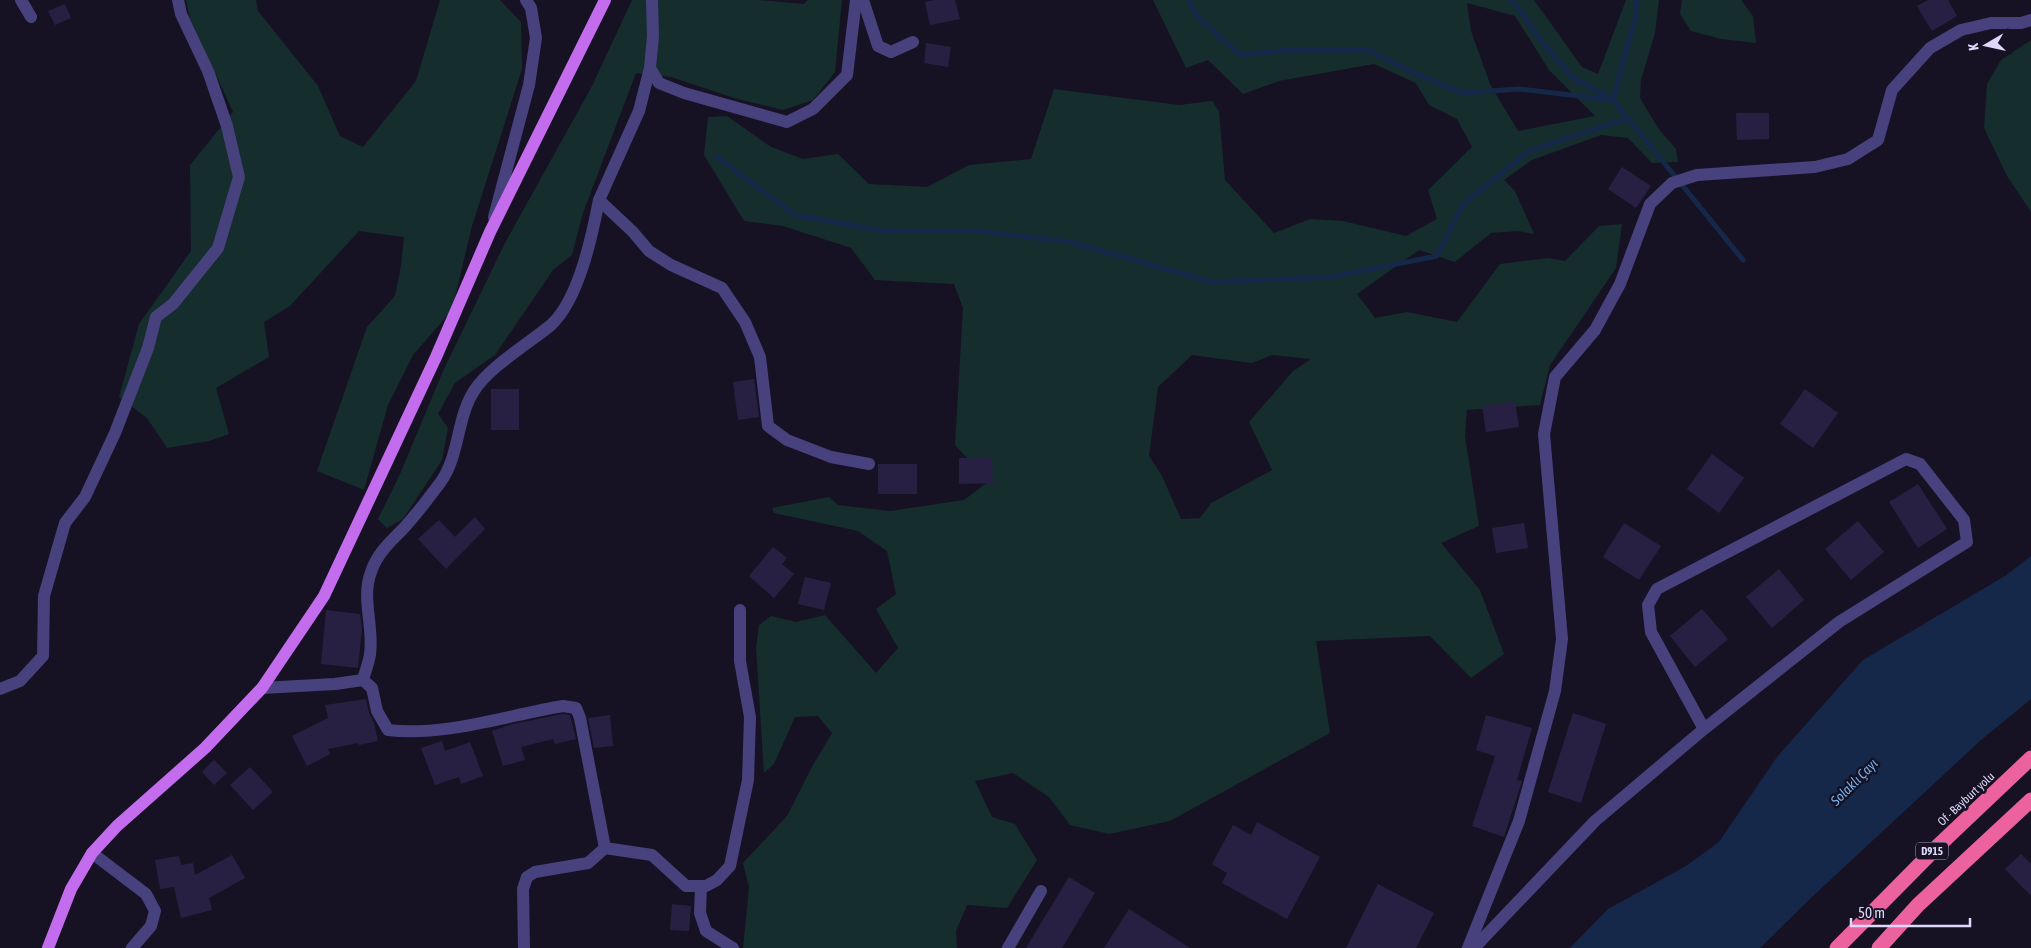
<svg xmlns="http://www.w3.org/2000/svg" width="2031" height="948" font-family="'Asap Condensed',sans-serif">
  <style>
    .green { fill: #152d2d; fill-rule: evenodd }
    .water { fill: #162849 }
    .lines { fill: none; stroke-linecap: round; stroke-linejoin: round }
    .stream { stroke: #162849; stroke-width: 5 }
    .building { fill: #282043 }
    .minor { stroke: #47427d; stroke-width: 12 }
    .major { stroke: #c36dee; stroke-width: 12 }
    .highway { stroke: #ec629e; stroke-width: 15 }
    .labels { text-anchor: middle; stroke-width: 5; stroke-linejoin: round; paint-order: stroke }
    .shield { fill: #161224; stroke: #a29dba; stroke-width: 1 }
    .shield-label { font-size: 11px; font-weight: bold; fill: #ded9fa }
    .street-label { font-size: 12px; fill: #ded9fa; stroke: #161224 }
    .water-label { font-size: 14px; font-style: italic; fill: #73b0ee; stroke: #161224 }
  </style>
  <rect width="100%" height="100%" fill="#161224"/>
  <!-- green -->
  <g class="green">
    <polygon points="186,0 256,0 258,11 318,86 340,136 363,147 416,81 440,0 500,0 521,22 522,69 472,226 452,310 413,355 388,405 364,490 317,471 367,327 395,296 401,266 404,237 359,231 290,306 264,322 269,357 216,388 229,434 209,441 167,448 147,418 119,397 139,324 191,251 190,165 233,112 190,18"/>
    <polygon points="632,0 758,0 804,4 808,0 842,0 835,72 813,100 783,110 734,98 671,77 636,73 583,213 572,255 553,270 495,355 455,383 438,414 448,428 442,460 403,519 387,528 378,519 400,474 443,371 505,243 592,86"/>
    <path d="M 1153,0 L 1534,0 L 1582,67 L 1598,74 L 1626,0 L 1659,0 L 1655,33 L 1641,80 L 1640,98 L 1658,128 L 1676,149 L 1678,162 L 1652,163 L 1628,138 L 1601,135 L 1532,160 L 1504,180 L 1515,191 L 1534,234 L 1518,231 L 1491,233 L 1455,262 L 1419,250 L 1357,294 L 1375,318 L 1407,312 L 1457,322 L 1500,264 L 1548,258 L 1565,261 L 1599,226 L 1622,224 L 1616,268 L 1550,365 L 1540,405 L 1467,410 L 1465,436 L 1479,526 L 1441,543 L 1480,590 L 1504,654 L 1471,678 L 1430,636 L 1316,641 L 1330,733 L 1170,821 L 1109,834 L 1070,825 L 1049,797 L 1013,773 L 975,781 L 992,817 L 1015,824 L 1037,860 L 1007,908 L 967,905 L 956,931 L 957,948 L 743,948 L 749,887 L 743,863 L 787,816 L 813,765 L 832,733 L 818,716 L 795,717 L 774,764 L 764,773 L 756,648 L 759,625 L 771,616 L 796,622 L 825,615 L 876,673 L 898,648 L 876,609 L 896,594 L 887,551 L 858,531 L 774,513 L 772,508 L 829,497 L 838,505 L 890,511 L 964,500 L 989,481 L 955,445 L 963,308 L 954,284 L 875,280 L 851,248 L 783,226 L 744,221 L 704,155 L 708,117 L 727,116 L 771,147 L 803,159 L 838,154 L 869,184 L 927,187 L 969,165 L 1031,159 L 1054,89 L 1179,105 L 1212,101 L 1219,111 L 1225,180 L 1274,233 L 1310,219 L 1343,221 L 1406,236 L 1437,219 L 1428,190 L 1472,147 L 1457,119 L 1429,105 L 1416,83 L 1374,64 L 1279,81 L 1243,94 L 1208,60 L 1186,68 ZM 1467,3 L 1515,16 L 1549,70 L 1595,116 L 1518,131 L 1490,84 L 1471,31 ZM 1192,355 L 1252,363 L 1272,355 L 1311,359 L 1293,371 L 1249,422 L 1272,470 L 1211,503 L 1200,518 L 1181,519 L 1162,476 L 1149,456 L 1158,387 Z"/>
    <polygon points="1682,0 1741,0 1753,16 1756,43 1721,39 1691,31 1680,14"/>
    <polygon points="2031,40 2031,212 2007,176 1984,128 1987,84 2001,60"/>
  </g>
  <!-- water -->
  <polygon class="water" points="2031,556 2031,699 1981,740 1813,896 1760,948 1570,948 1608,909 1686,866 1719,842 1777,757 1863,660 2005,576"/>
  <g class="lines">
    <!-- stream -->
    <g class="stream">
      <polyline points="1189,0 1197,16 1240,55 1291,50 1369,50 1410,71 1462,93 1519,89 1613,100"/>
      <polyline points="1511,0 1522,13 1541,41 1573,78 1610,98"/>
      <polyline points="1637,0 1635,19 1613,100 1743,260"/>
      <polyline points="717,157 795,215 885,231 979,231 1070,242 1212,282 1331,277 1437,256 1463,204 1529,151 1628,118"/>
    </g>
  </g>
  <!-- building -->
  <g class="building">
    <polygon points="934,0 955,0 960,19 930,25 925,2"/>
    <polygon points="1928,0 1948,0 1957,16 1932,31 1917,6"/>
    <polygon points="65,4 71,18 55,25 48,11"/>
    <polygon points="926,43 951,47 948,67 924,63"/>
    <polygon points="1736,113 1769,113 1769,139 1737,140"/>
    <polygon points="1622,167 1651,186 1636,208 1608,189"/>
    <polygon points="754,379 759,417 738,420 733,382"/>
    <rect x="491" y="389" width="28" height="41"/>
    <polygon points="1805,389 1838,413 1813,448 1780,424"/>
    <polygon points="1515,401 1519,427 1486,432 1482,406"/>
    <polygon points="1712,454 1744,478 1719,513 1687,489"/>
    <polygon points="992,457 993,483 959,484 959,458"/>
    <rect x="878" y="464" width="39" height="30"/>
    <polygon points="1918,484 1947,529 1918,548 1889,502"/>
    <polygon points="475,517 485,529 446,569 418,539 439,520 455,537"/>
    <polygon points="1858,521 1884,552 1851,580 1825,549"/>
    <polygon points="1524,523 1528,548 1496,553 1492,528"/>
    <polygon points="1624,523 1661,546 1639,580 1603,557"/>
    <polygon points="773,547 787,558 782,564 794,574 774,598 749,576"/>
    <polygon points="1779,569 1804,600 1772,628 1746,597"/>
    <polygon points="805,577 831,583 824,610 798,604"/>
    <polygon points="1702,609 1728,639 1695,667 1670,636"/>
    <polygon points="326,610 360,614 362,629 358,668 321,664"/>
    <polygon points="366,699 369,713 374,723 378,741 359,745 358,743 328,749 330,754 307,766 292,736 328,718 325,705"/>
    <polygon points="1573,713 1606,724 1581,803 1548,792"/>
    <polygon points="563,714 570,715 576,739 555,744 553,739 521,747 525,760 503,766 492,731 513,724"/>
    <polygon points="610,715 613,746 594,748 588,718"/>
    <polygon points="1486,715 1532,728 1517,780 1522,781 1504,837 1472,826 1495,756 1476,750"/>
    <polygon points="442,741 445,751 470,742 483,776 461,784 459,777 435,785 421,748"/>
    <polygon points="214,760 227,773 214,785 202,772"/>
    <polygon points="250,767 273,792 253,810 230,785"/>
    <polygon points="1257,822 1320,857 1287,919 1222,883 1227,873 1212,864 1233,825 1251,835"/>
    <polygon points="2021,854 2031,864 2031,896 2005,869"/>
    <polygon points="232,855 245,878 209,898 212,910 181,918 174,887 160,889 155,860 179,856 181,865 193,863 195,875"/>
    <polygon points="1069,877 1095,893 1062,948 1026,948"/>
    <polygon points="1378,884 1434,913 1416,948 1346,948"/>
    <polygon points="672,904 691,906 689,931 670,930"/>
    <polygon points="1129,909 1190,948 1104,948"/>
  </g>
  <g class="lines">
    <!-- minor -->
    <g class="minor">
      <polyline points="21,0 31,17"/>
      <polyline points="652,0 653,36 650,68 659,83 684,93 787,122 813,109 847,75 856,0"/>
      <polyline points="863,0 878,46 891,52 913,42"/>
      <polyline points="650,68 639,111 599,200 633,232 649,251 671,265 722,288 745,322 760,357 768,426 787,440 831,457 869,464"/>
      <polyline points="494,217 529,85 536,38 531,8 526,0"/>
      <path d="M 363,680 C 365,671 369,663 370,654 C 374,627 361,598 371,572 C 377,554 389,543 402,530 C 416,515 428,499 440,483 C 460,456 456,419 474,391 C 489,367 528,344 551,325 C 579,299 592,236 599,200"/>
      <path d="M 262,688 L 335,684 L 363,680 L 372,688 L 377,711 L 388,730 C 444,737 508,715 563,706 L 576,708 L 580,718 L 605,848"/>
      <polyline points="0,689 20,681 43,656 44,596 65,523 85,497 115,433 148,348 156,317 173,304 218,248 239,177 227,126 208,71 181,14 178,0"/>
      <polyline points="92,853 146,894 155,911 151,926 132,948"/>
      <polyline points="701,886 700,913 706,931 733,948"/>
      <polyline points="524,948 523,889 527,877 535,872 588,863 605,848 652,855 686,886 706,886 717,880 730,866 748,780 750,717 740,661 740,610"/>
      <polyline points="1008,948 1041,891"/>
      <polyline points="1468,948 1519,821 1555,691 1562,639 1544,434 1555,377 1595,330 1620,284 1650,204 1672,183 1697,175 1815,167 1848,159 1878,140 1892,90 1930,48 1961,30 1991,23 2021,23 2031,20"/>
      <polyline points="1474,948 1595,821 1704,729 1839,622 1967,542 1964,520 1920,464 1906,459 1657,589 1648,605 1651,632 1704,729"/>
    </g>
    <!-- major -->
    <polyline class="major" points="48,948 71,889 92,853 117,826 205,748 262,688 324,596 436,357 490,232 605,0"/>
    <!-- highway -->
    <g class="highway">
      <polyline points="1837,948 1938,846 2031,758"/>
      <polyline points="1879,948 1918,905 2031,800"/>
    </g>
  </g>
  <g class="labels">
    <!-- shield labels -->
    <rect class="shield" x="1916" y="842.5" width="32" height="17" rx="4"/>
    <g class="shield-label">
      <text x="1932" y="855">D915</text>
    </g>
    <!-- street labels -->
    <g class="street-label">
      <text transform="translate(1966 799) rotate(-43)" y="4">Of - Bayburt yolu</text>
    </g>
    <!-- water labels -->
    <g class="water-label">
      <text transform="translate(1854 782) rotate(-45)" y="5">Solaklı Çayı</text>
    </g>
  </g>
  <!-- north arrow -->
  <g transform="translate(1986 45) rotate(261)" stroke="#161224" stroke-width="4" paint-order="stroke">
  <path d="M0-4L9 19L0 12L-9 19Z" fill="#ded9fa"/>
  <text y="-8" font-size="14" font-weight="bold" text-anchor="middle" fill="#ded9fa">K</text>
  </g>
  <!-- scale -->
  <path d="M1851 918v8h119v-8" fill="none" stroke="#ded9fa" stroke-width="2.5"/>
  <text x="1858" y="918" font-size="15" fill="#ded9fa" stroke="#161224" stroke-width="4" paint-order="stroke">50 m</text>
</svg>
